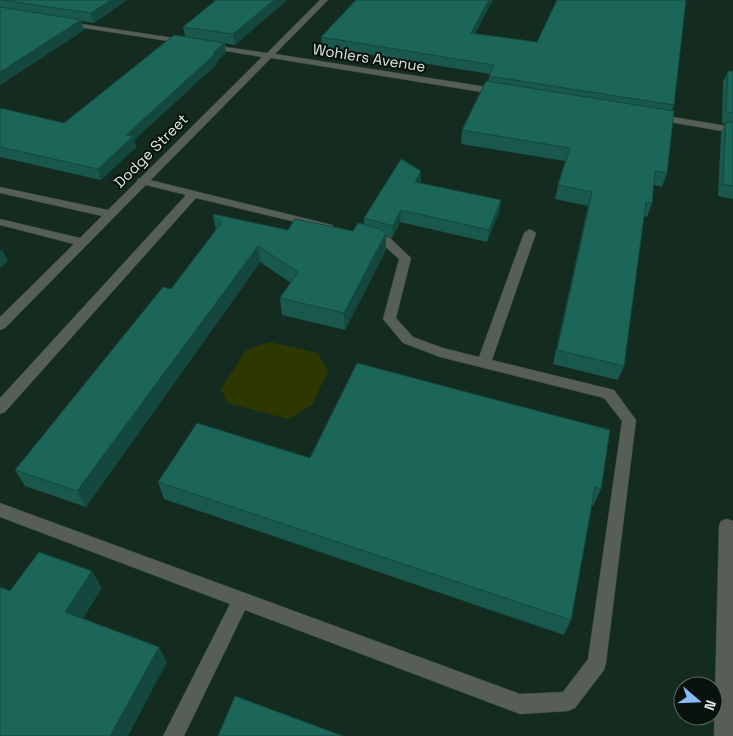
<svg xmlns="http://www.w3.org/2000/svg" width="733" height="736" font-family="'Space Grotesk',sans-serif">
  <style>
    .green { fill: #2d3800 }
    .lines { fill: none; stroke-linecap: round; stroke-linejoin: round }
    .service-casing { stroke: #30463a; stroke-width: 1 }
    .minor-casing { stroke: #30463a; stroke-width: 1 }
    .service { fill: #565e55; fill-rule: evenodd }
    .minor { fill: #565e55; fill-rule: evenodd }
    .wall { fill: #18584d }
    .shaded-wall { fill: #14473e }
    .building { fill: #1c6659; stroke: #14473e }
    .labels { text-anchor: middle; stroke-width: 4; stroke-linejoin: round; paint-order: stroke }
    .far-street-label { font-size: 15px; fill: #dceae2; stroke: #08110c }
  </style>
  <rect width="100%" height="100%" fill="#142b1f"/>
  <!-- green -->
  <polygon class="green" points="270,342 318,353 328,371 312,405 289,419 227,403 221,389 246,350"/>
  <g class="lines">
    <defs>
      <g id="service">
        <polygon points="142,178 332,225 334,227 328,230 196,198 5,412 0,414 0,398 186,195 138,183 137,181 138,179"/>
        <polygon points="530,229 536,233 492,360 614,390 636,420 606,663 604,670 575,708 568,711 520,714 245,610 184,736 163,736 230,604 0,517 0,503 520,694 563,692 588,659 622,421 604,398 440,357 403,343 383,319 399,259 382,244 365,239 363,236 369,232 390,238 411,258 396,318 413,337 443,348 479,357 524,233"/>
        <polygon points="727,519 733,521 733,736 714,736 719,526 721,521"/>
      </g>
      <g id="minor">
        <polygon points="320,0 328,0 275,54 500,89 505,92 500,95 271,58 5,328 0,330 0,317 74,244 0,225 0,219 80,238 102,216 0,193 0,187 108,210 262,57 208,48 205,48 205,44 267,53"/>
        <polygon points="62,21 187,40 191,42 187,44 65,25 61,23"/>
        <polygon points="655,114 733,127 733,133 652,119 650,117"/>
      </g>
    </defs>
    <!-- service casing -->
    <use href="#service" class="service-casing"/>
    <!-- minor casing -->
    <use href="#minor" class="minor-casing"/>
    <!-- service -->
    <use href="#service" class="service"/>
    <!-- minor -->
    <use href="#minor" class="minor"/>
  </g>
  <!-- wall -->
  <g class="wall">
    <polygon points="0,0 127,0 94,23 81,21 84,30 0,85"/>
    <polygon points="287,0 235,45 225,43 226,53 217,61 217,64 134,140 136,147 101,180 0,157 0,108 64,123 185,36 183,27"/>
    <polygon points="493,0 475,33 674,105 672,111 667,173 662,187 654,185 652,203 647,217 644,216 624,366 618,380 553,364 588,206 555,199 558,185 565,161 461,144 462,130 488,82 490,74 322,47 321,37"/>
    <polygon points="728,71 733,71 733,199 718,196 721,133 725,124 722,123 723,82"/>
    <polygon points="421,182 420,183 501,200 499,212 487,242 400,222 392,238 386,236 386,250 345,330 282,315 280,298 291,283 260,262 86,507 25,486 15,470 171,289 216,231 213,216 288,230 353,231 364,225 364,218"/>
    <polygon points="357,363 601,489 593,506 592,506 571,620 564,635 164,499 158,482 310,458"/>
  </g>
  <!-- shaded-wall -->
  <g class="shaded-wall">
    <polygon points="111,0 127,0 94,23 91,13"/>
    <polygon points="274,0 287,0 235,45 233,34"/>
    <polygon points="489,0 493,0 470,42 471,33"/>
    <polygon points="81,20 84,30 0,85 0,72"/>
    <polygon points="224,43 226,53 217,61 217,64 134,140 136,147 101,180 98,169 126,135 213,53"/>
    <polygon points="421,171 421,182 415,194 415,182"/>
    <polygon points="501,200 499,212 487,242 489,230"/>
    <polygon points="401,210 400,222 392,238 393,226"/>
    <polygon points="386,233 386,250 345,330 344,313"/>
    <polygon points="258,246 260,262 86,507 77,491"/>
    <polygon points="2,249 8,261 0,268 0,251"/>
    <polygon points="92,571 102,588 77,628 65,612"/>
    <polygon points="159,647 167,662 128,736 110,736"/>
  </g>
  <!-- building -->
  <g class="building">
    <polygon points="2,0 111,0 91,13"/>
    <polygon points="216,0 274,0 233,34 183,27"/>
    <polygon points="356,0 489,0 471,33 537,42 557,0 686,0 674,105 489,76 494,65 321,37"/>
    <polygon points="0,7 81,20 0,72"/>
    <polygon points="174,35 224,43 213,53 216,53 126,135 133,136 98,169 0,147 0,108 64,123"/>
    <polygon points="728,71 733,71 733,113 726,112"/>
    <polygon points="486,81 674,111 667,173 655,171 652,203 646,202 624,366 557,350 592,192 558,185 570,148 462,130"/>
    <polygon points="726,122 733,123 733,186 723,184"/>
    <polygon points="401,159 421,171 415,182 501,200 489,230 401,210 393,226 364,218"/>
    <polygon points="213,214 288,230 295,219 353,231 358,223 381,229 386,233 344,313 280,298 298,272 258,246 77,491 15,470 163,287 171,289 222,222 213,216"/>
    <polygon points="357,363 610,430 601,489 595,487 571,620 158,482 197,423 310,458"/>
    <polygon points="39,552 92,571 65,612 159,647 110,736 0,736 0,587 10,591"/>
    <polygon points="235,696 343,736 218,736"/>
  </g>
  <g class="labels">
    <!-- far-street labels -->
    <g class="far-street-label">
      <text transform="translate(369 58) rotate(9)" y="5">Wohlers Avenue</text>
      <text transform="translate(151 151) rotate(-45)" y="5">Dodge Street</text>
    </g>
  </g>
  <!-- north arrow -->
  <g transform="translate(698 701) rotate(109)"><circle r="24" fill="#08110c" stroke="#5d6862"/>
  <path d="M0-4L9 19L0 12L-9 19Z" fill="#87bbfb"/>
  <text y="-8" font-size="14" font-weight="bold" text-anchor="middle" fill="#dceae2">N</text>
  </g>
</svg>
